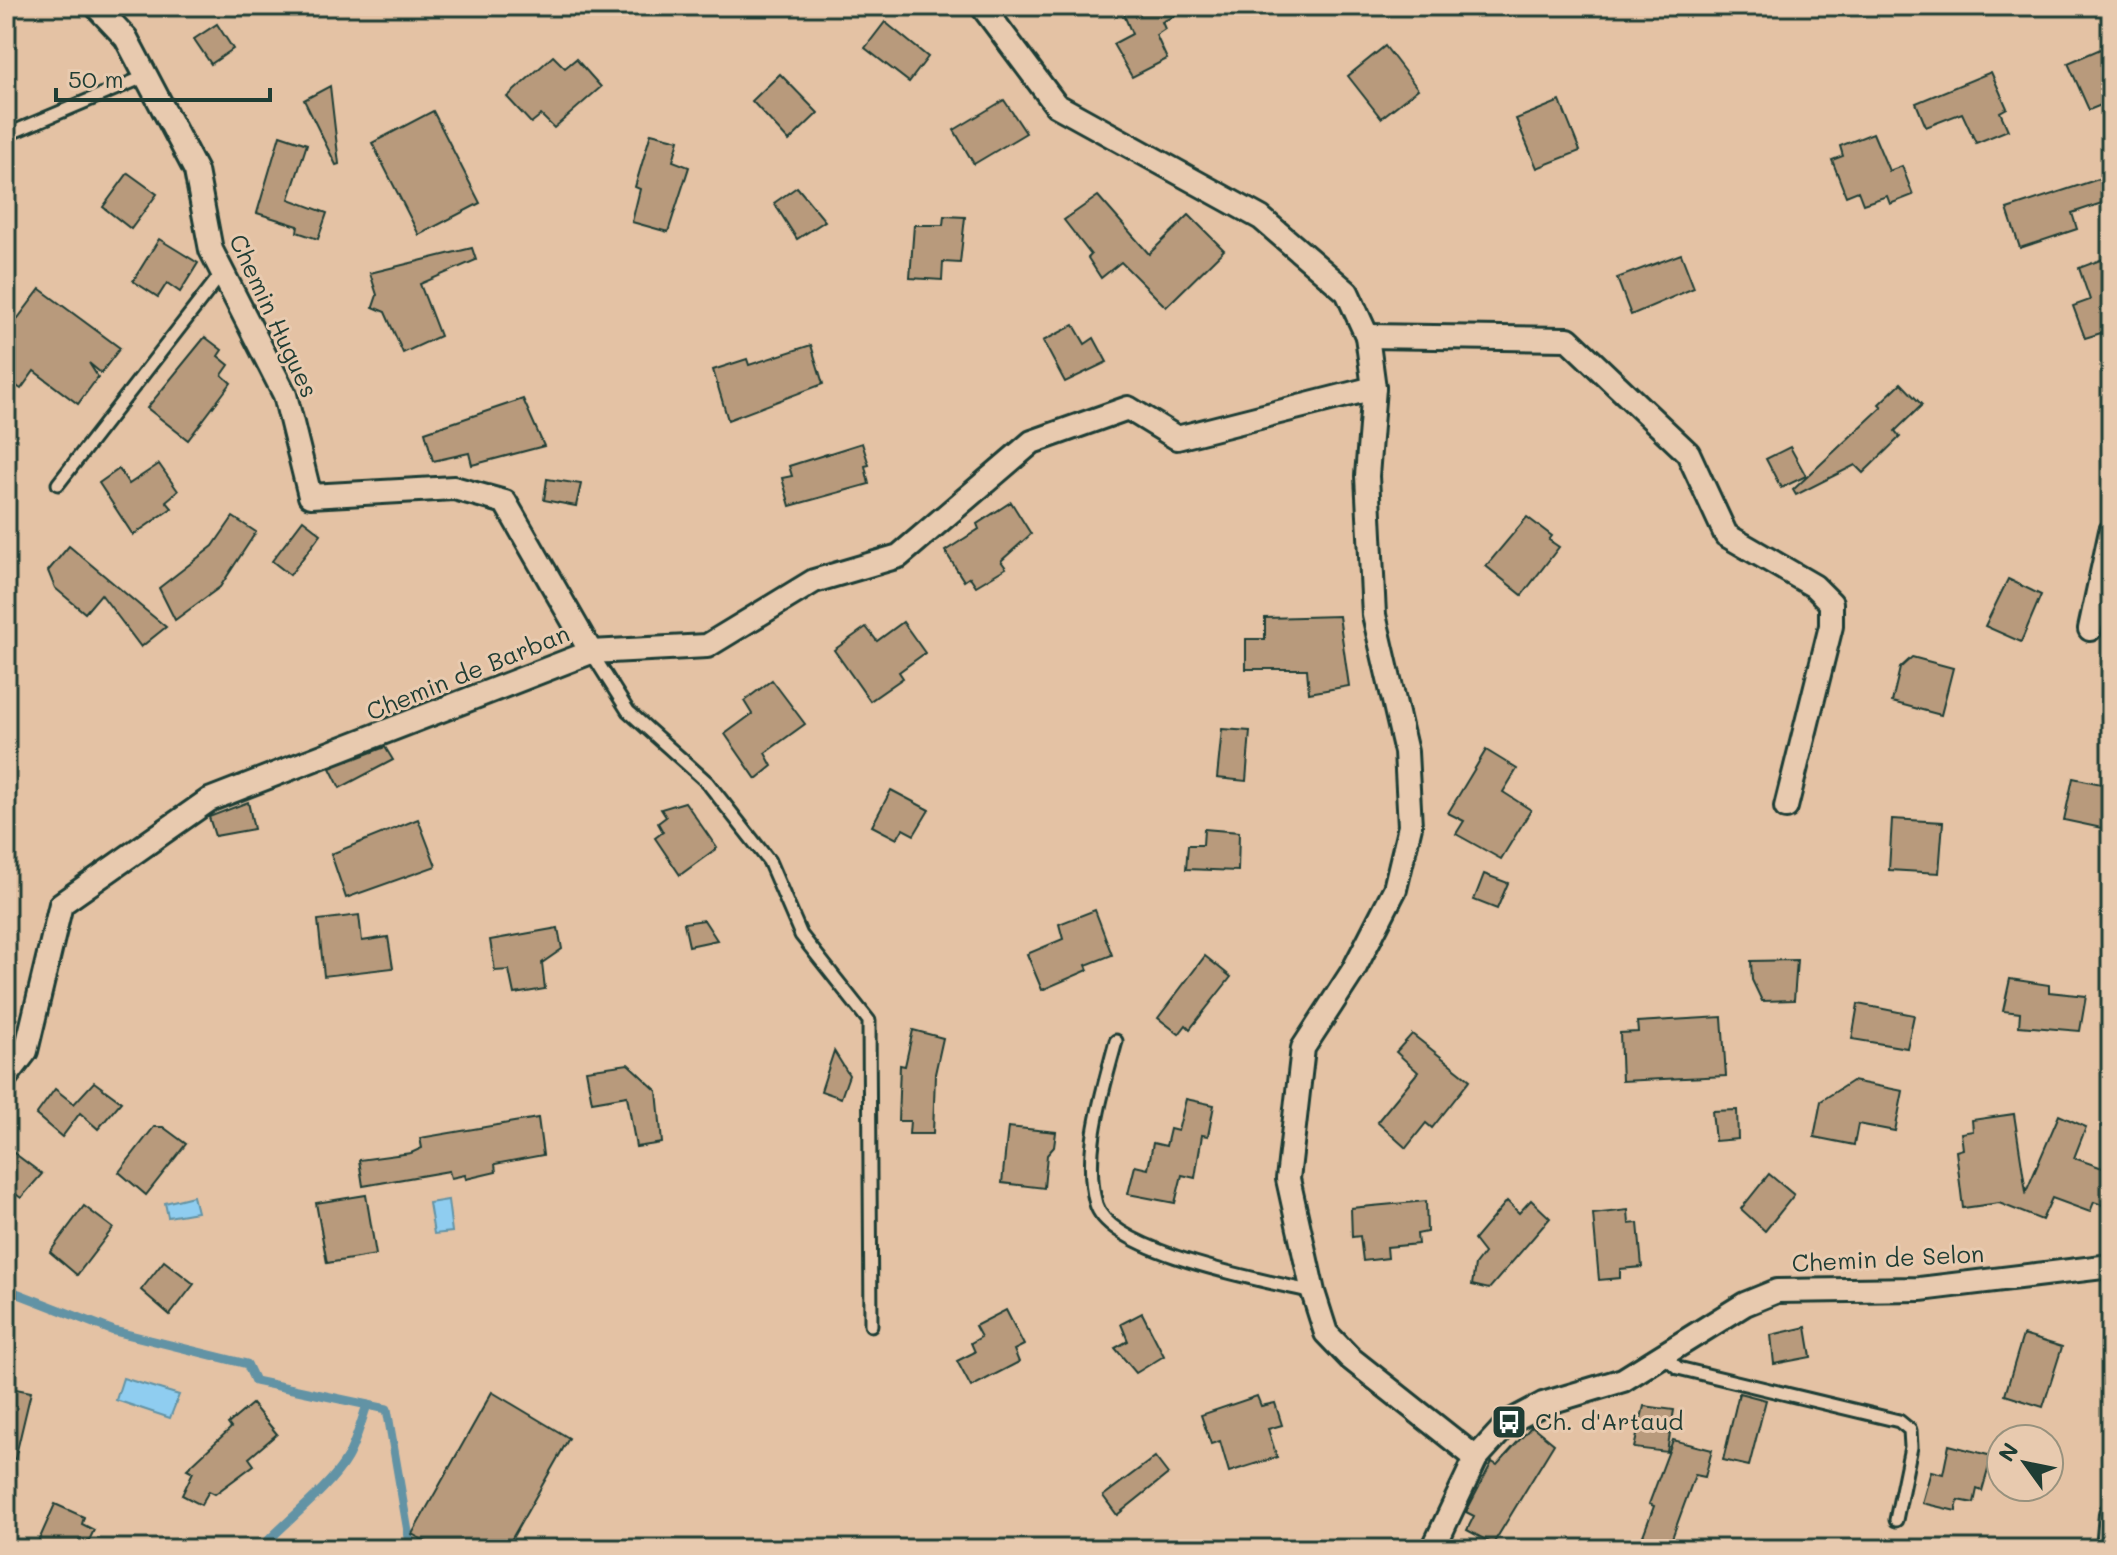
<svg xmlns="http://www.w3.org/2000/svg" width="2117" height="1555" font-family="Mali,sans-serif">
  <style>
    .water { fill: #8fcdf0; stroke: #6293a5; stroke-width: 2 }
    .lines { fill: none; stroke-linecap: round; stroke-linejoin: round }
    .stream { stroke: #6293a5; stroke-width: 9 }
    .building { fill: #b89a7b; stroke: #1f3d34; stroke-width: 2 }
    .lane-casing { stroke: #1f3d34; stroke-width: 17 }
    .street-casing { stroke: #1f3d34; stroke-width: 28 }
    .lane { stroke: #e8caaf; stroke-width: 11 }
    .street { stroke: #e8caaf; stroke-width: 22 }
    .labels { text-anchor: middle; stroke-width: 6; stroke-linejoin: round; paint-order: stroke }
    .street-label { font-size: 24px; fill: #1f3d34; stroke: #e8caaf }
    .poi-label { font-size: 24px; fill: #1f3d34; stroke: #e8caaf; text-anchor: start }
  </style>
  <rect width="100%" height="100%" fill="#e4c2a4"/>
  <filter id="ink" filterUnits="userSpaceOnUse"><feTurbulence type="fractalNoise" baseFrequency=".0125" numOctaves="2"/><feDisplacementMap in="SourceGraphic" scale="16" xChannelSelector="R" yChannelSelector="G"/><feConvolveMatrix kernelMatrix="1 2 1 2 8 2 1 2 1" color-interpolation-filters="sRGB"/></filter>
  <g filter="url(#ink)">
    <!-- water -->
    <g class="water">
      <polygon points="193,1196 197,1212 168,1217 165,1203"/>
      <polygon points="448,1200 452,1232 434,1234 429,1203"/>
      <polygon points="123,1378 179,1395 170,1418 116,1400"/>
    </g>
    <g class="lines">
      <!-- stream -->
      <g class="stream">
        <polyline points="6,1289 114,1331 247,1364 255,1381 387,1409 411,1549"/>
        <path d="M 260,1549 C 285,1522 330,1488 347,1458 C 356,1442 361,1422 367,1405"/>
      </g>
    </g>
    <!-- building -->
    <g class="building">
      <polygon points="1139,6 1194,6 1162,22 1165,29 1156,35 1167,59 1132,77 1113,44 1132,34 1124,15"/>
      <polygon points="885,22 928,57 909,82 865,48"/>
      <polygon points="217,24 233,49 211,64 194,39"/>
      <polygon points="1385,46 1418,89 1381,118 1348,76"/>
      <polygon points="2105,47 2111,59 2111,101 2089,110 2068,63"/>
      <polygon points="553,56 565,68 576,59 601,87 554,128 541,115 531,123 507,97"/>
      <polygon points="1991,72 2007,108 2000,112 2008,130 1976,143 1962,113 1926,127 1916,103"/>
      <polygon points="780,74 818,113 789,141 752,101"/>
      <polygon points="330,86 339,164 336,165 304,100"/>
      <polygon points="1004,100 1026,133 974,164 954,130"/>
      <polygon points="1560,101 1580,151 1537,168 1516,119"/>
      <polygon points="433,111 480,203 419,235 372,143"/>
      <polygon points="651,133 679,140 673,161 689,167 668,232 632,222 640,189 635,187"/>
      <polygon points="1873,133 1889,171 1902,166 1913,195 1890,204 1887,196 1863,204 1858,191 1846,196 1832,160 1843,156 1840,146"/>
      <polygon points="280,135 307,144 289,199 327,213 318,239 297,232 298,226 257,213"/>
      <polygon points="128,173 157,194 131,229 103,207"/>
      <polygon points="2111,175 2111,200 2072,213 2077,229 2020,248 2007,209"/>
      <polygon points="797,187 825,221 797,239 774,203"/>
      <polygon points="1098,196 1149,254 1189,215 1224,250 1166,307 1121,262 1101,278 1088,258 1091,255 1064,220"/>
      <polygon points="944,216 965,217 960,263 943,262 942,280 910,278 914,225 943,225"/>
      <polygon points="159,239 198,263 180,292 167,283 158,297 133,281"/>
      <polygon points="472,248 476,260 420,284 440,336 403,353 385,312 373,307 377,295 370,273"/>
      <polygon points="1681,254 1694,288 1631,315 1617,278"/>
      <polygon points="2111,256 2111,350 2107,351 2101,333 2085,338 2073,306 2090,300 2079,268"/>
      <polygon points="40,289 120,348 101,373 89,363 98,377 78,404 34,371 21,389 6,379 6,334"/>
      <polygon points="1074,325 1085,344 1094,338 1107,362 1065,382 1043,341"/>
      <polygon points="205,337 222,350 218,356 229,365 222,375 231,383 188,440 147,408"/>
      <polygon points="811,345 823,384 728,420 713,370 747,359 749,365"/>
      <polygon points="1901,383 1922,405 1895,431 1900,437 1863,473 1855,465 1796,495 1793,490 1882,407 1879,404"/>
      <polygon points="523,399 544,446 472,465 469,453 433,461 425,432"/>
      <polygon points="862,443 869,465 865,466 869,484 790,506 782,478 792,476 789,466"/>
      <polygon points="1790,447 1806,476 1781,488 1766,459"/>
      <polygon points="159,464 178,491 166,501 172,508 133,535 99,483 119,469 129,484"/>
      <polygon points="547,479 581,484 576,506 544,500"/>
      <polygon points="1011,502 1031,534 1001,561 1006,568 976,586 970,577 964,581 945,551 979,529 977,524"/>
      <polygon points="233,517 256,532 220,587 175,620 159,588 213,546"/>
      <polygon points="1527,517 1552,536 1549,540 1559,547 1522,595 1486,566"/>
      <polygon points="303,520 321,534 290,575 272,561"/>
      <polygon points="69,546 144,609 166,627 141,647 101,594 85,613 55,588 48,571"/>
      <polygon points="2008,579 2041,595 2021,642 1985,626"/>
      <polygon points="1339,616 1349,686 1309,693 1307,669 1246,669 1246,639 1265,639 1265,618"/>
      <polygon points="903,622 925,653 899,672 903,678 870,701 834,650 866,627 877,641"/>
      <polygon points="1912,657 1953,668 1941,715 1892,702 1900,668"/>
      <polygon points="772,680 805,724 765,753 772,766 756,779 725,734 752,714 744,701"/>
      <polygon points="1222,729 1250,731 1246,781 1217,778"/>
      <polygon points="385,747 393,760 340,788 330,768"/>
      <polygon points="1486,750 1517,769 1503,792 1531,810 1501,859 1456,834 1464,821 1448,813"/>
      <polygon points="2073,778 2111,786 2111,830 2064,820"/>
      <polygon points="891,790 929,810 914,835 903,829 897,839 872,826"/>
      <polygon points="248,802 254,829 215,836 209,817"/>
      <polygon points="685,802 717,848 680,875 655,838 663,832 658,823 666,817 661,809"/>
      <polygon points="418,819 436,866 346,898 331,854"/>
      <polygon points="1892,819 1943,822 1939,873 1889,870"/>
      <polygon points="1204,829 1239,832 1238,871 1186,869 1188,845 1203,845"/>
      <polygon points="1484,874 1508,883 1497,909 1474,900"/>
      <polygon points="1095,910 1112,955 1086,965 1088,970 1042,990 1027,954 1063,939 1059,924"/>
      <polygon points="359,915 362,941 388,937 393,968 324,976 318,920"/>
      <polygon points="704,920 717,940 689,946 684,923"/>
      <polygon points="558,928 562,949 542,963 545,989 514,994 509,970 495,971 490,940"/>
      <polygon points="1205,956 1231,977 1190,1029 1186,1025 1179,1034 1158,1018"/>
      <polygon points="1797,960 1794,1000 1762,1001 1752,980 1751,961"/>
      <polygon points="2010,979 2049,985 2049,992 2086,996 2080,1031 2019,1026 2020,1013 2003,1011"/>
      <polygon points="1858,1004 1914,1015 1907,1048 1852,1039"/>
      <polygon points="1722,1017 1726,1076 1622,1081 1620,1033 1638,1032 1637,1022"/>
      <polygon points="913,1030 943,1038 935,1074 933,1134 909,1134 910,1121 898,1121 900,1065 905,1066"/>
      <polygon points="1412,1034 1470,1080 1432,1128 1426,1123 1406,1148 1377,1122 1418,1072 1396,1052"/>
      <polygon points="834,1051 849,1075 841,1098 821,1091"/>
      <polygon points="628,1064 657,1091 662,1143 636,1147 627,1096 592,1102 586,1070"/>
      <polygon points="1852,1081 1903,1091 1895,1131 1858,1124 1854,1145 1814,1137 1821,1101"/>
      <polygon points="94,1082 121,1102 98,1129 80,1113 62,1137 36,1115 55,1089 74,1104"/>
      <polygon points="1186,1099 1214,1105 1208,1136 1202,1135 1195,1178 1182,1175 1175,1203 1128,1194 1135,1166 1148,1169 1153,1143 1166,1146 1170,1129 1178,1131"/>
      <polygon points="1737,1110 1738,1139 1715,1141 1712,1111"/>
      <polygon points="2014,1114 2026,1192 2059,1115 2086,1127 2074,1158 2111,1171 2111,1208 2094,1202 2090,1212 2052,1198 2042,1220 1999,1203 1963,1208 1956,1151 1963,1149 1961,1133 1973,1131 1972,1120"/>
      <polygon points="538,1118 543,1155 495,1164 496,1172 466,1179 465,1175 451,1178 449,1171 363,1186 359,1160 411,1153 422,1148 420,1138"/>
      <polygon points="154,1127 163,1127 186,1144 146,1195 119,1172"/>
      <polygon points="1008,1127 1056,1132 1054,1147 1047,1155 1044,1188 1002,1183"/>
      <polygon points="6,1147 42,1174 21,1198 6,1187"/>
      <polygon points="1769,1174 1794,1195 1765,1231 1741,1209"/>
      <polygon points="366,1195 376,1255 327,1263 316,1203"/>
      <polygon points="1531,1200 1550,1218 1489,1289 1472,1285 1475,1265 1484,1253 1474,1240 1507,1201 1519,1213"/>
      <polygon points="1426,1201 1427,1232 1417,1234 1418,1244 1387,1247 1388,1258 1363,1261 1360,1236 1352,1237 1351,1208"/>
      <polygon points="84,1206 113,1228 77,1275 50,1252"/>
      <polygon points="1628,1210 1629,1224 1638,1223 1642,1267 1620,1269 1620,1278 1599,1280 1593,1214"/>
      <polygon points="164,1261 194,1284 170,1315 141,1290"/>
      <polygon points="1006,1310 1024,1345 1014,1350 1019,1362 971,1387 957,1361 975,1352 971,1343 981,1337 975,1326"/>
      <polygon points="1142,1313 1164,1356 1136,1373 1115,1348 1128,1341 1121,1324"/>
      <polygon points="1806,1327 1811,1357 1774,1364 1771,1335"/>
      <polygon points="2023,1335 2062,1347 2043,1407 2005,1395"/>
      <polygon points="6,1387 31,1392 15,1459 6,1458"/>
      <polygon points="492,1392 569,1438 506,1549 439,1549 412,1534"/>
      <polygon points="1739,1393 1766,1400 1749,1466 1723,1460"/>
      <polygon points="1257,1396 1261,1406 1275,1403 1282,1425 1268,1429 1277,1457 1229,1472 1220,1441 1211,1444 1201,1415"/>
      <polygon points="252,1404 277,1434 249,1458 254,1465 215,1494 209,1491 201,1505 182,1495 193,1472 187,1469 231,1428 228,1424"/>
      <polygon points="1644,1406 1674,1410 1667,1452 1634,1448"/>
      <polygon points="1532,1426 1554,1444 1493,1544 1467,1530 1474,1516 1466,1512 1492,1462 1497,1465"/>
      <polygon points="1673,1440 1712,1450 1705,1477 1695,1475 1668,1549 1638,1549 1654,1506 1649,1504"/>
      <polygon points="1949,1445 1992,1456 1982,1491 1977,1489 1974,1503 1958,1500 1956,1511 1922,1503 1931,1471 1943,1474"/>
      <polygon points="1155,1457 1168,1474 1117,1515 1103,1496"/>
      <polygon points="55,1504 84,1517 82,1524 94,1530 85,1549 35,1549"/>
    </g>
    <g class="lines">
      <defs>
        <g id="lane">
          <polyline points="6,135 146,76"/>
          <polyline points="58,484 222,273"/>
          <polyline points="591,652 628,711 707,782 769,861 801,935 869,1021 871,1325"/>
          <path d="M 1116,1041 C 1103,1091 1082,1153 1096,1204 C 1110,1253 1267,1281 1313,1292"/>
          <polyline points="1664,1356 1678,1368 1899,1421 1910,1430 1911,1447 1896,1520"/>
        </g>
        <g id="street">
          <polyline points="96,6 126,38 196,171 211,250 285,395 310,496 454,488 505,502 591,652"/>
          <polyline points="982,6 1056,105 1261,218 1347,292 1367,336 1374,388 1367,476 1374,615 1406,752 1410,826 1395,889 1353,971 1303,1048 1288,1179 1313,1292 1326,1333 1350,1358 1476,1458"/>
          <polyline points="1367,336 1568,339 1688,453 1726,535 1814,586 1831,603 1831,626 1786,807"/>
          <polyline points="2090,629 2111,531"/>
          <polyline points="6,1077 26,1051 61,904 209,800 591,652 707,646 814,581 899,556 1032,442 1128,408 1177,438 1374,388"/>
          <polyline points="1433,1549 1476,1458 1509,1422 1543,1404 1623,1380 1745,1304 1777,1291 1920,1289 2111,1266"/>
          <polyline points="2108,1549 2111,1514"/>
        </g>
      </defs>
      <!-- lane casing -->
      <use href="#lane" class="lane-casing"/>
      <!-- street casing -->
      <use href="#street" class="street-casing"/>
      <!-- lane -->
      <use href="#lane" class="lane"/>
      <!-- street -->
      <use href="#street" class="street"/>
    </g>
  </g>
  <!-- icons -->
  <defs>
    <symbol id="bus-square" viewBox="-11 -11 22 22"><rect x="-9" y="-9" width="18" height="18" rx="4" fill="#1f3d34" stroke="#e8caaf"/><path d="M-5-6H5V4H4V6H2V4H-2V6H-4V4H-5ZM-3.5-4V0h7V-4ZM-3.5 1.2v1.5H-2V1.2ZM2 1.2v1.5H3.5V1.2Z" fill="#fff"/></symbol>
  </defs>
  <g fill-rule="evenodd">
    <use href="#bus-square" x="1489" y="1402" width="40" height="40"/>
  </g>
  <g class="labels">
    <!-- street labels -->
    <g class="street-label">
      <text transform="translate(273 316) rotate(65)" y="8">Chemin Hugues</text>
      <text transform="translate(468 673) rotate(-22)" y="8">Chemin de Barban</text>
      <text transform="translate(1888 1259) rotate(-3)" y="8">Chemin de Selon</text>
    </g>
    <!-- poi labels -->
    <g class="poi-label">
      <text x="1535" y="1430">Ch. d'Artaud</text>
    </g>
  </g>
  <!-- margin -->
  <rect width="2117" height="1555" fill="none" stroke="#e8caaf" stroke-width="32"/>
  <rect x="16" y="16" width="2085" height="1523" fill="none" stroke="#1f3d34" stroke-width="3" filter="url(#ink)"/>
  <!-- north arrow -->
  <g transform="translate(2025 1463) rotate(303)"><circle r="38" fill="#e8caaf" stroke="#98927e" stroke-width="2"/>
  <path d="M0-6L14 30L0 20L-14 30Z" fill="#1f3d34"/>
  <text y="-12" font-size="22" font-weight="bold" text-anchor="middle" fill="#1f3d34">N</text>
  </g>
  <!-- scale -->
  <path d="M56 88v12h214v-12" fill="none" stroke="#1f3d34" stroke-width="4"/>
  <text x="68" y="88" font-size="24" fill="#1f3d34" stroke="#e8caaf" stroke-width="6" paint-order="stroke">50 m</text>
</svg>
